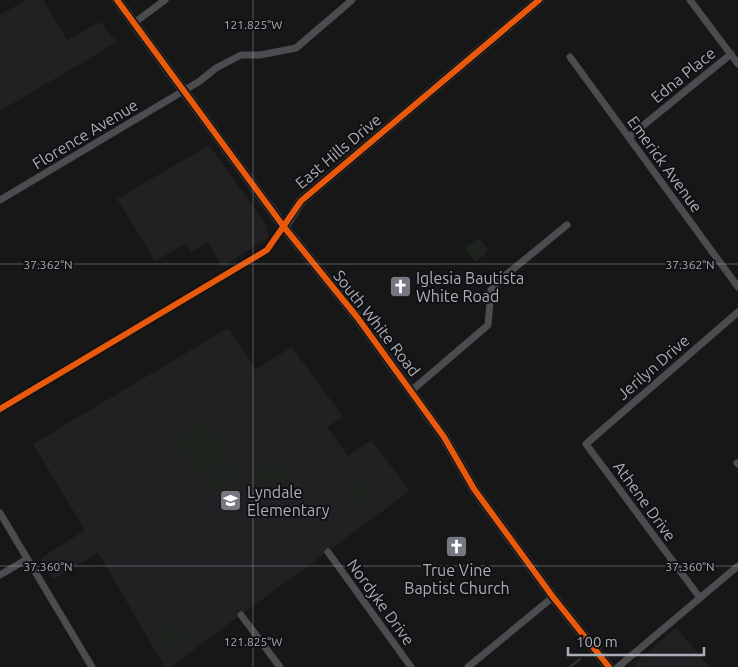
<svg xmlns="http://www.w3.org/2000/svg" width="738" height="667" font-family="Ubuntu,sans-serif">
  <style>
    .built { fill: #212123 }
    .green { fill: #1d241e }
    .lines { fill: none; stroke-linecap: round; stroke-linejoin: round }
    .stream { stroke: #2a3239; stroke-width: 2.5 }
    .street { stroke: #4b4c50; stroke-width: 7 }
    .secondary { stroke: #4a4a4e; stroke-width: 10 }
    .cycleway-casing { stroke: #111113; stroke-width: 9 }
    .cycleway { stroke: #e8590c; stroke-width: 6 }
    .ticks { fill: none; stroke: #a8adb8; stroke-width: 1; stroke-opacity: 0.45 }
    .labels { text-anchor: middle; stroke-width: 4; stroke-linejoin: round; paint-order: stroke }
    .street-label { font-size: 16px; fill: #a8adb8; stroke: #111113 }
    .poi-label { font-size: 16px; fill: #a8adb8; stroke: #111113; text-anchor: start }
    .ticks-label { font-size: 12px; text-anchor: middle; fill: #a8adb8; stroke: #111113; stroke-width: 4; stroke-linejoin: round; paint-order: stroke }
  </style>
  <rect width="100%" height="100%" fill="#171717"/>
  <!-- built -->
  <g class="built">
    <polygon points="26,0 43,0 67,40 100,22 117,42 0,111 0,15"/>
    <polygon points="209,145 267,226 268,238 222,267 208,242 191,252 185,244 155,261 117,199"/>
    <polygon points="228,328 256,369 292,347 343,417 327,427 348,456 371,440 410,491 170,667 165,667 98,553 53,579 41,558 85,530 33,444"/>
    <polygon points="676,628 710,667 635,667 636,662"/>
  </g>
  <!-- green -->
  <g class="green">
    <polygon points="478,238 487,248 487,252 476,262 465,248"/>
    <polygon points="205,419 232,455 200,478 174,441"/>
    <polygon points="275,457 288,476 270,489 256,471"/>
    <polygon points="231,461 241,475 231,482 221,468"/>
    <polygon points="217,470 228,484 217,492 207,477"/>
    <polygon points="358,482 366,484 371,493 362,506 348,487"/>
    <polygon points="173,624 186,640 171,651 159,634"/>
  </g>
  <g class="lines">
    <!-- stream -->
    <polyline class="stream" points="570,667 580,659"/>
    <!-- street -->
    <g class="street">
      <polyline points="690,0 738,64"/>
      <polyline points="134,23 165,0"/>
      <polyline points="570,57 738,287"/>
      <polyline points="629,137 731,54"/>
      <polyline points="0,200 200,81 216,68 241,55 260,55 296,48 352,0"/>
      <polyline points="411,391 488,325 491,290 501,279 567,225"/>
      <polyline points="0,409 267,250 284,227"/>
      <polyline points="737,463 738,464"/>
      <polyline points="0,513 92,667"/>
      <polyline points="328,552 411,667"/>
      <polyline points="0,575 27,559"/>
      <polyline points="700,598 586,444 738,312"/>
      <polyline points="241,615 280,667"/>
      <polyline points="468,667 553,597"/>
      <polyline points="618,667 738,566"/>
    </g>
    <!-- secondary -->
    <g class="secondary">
      <polyline points="117,0 284,227 357,317 444,437 474,489 553,597 609,667"/>
      <polyline points="284,227 301,201 539,0"/>
    </g>
    <defs>
      <g id="cycleway">
        <polyline points="117,0 284,227 357,317 444,437 474,489 553,597 609,667"/>
        <polyline points="0,409 267,250 301,201 539,0"/>
      </g>
    </defs>
    <!-- cycleway casing -->
    <use href="#cycleway" class="cycleway-casing"/>
    <!-- cycleway -->
    <use href="#cycleway" class="cycleway"/>
  </g>
  <!-- ticks -->
  <path class="ticks" d="M 253,0 L 253,667M 0,264 L 738,264M 0,566 L 738,566"/>
  <!-- icons -->
  <defs>
    <symbol id="church-square" viewBox="-11 -11 22 22"><rect x="-9" y="-9" width="18" height="18" rx="4" fill="#757880" stroke="#111113"/><path d="M-1.2-6h2.4v3.5h3.3v2.4h-3.3V6h-2.4V-.1h-3.3v-2.4h3.3Z" fill="#fff"/></symbol>
    <symbol id="school-square" viewBox="-11 -11 22 22"><rect x="-9" y="-9" width="18" height="18" rx="4" fill="#757880" stroke="#111113"/><path d="M0-5L7-2L0 1L-7-2ZM-4 1L0 2.5L4 1V4Q0 6-4 4Z" fill="#fff"/></symbol>
  </defs>
  <g fill-rule="evenodd">
    <use href="#church-square" x="388" y="274" width="25" height="25"/>
    <use href="#school-square" x="218" y="488" width="25" height="25"/>
    <use href="#church-square" x="444" y="534" width="25" height="25"/>
  </g>
  <g class="labels">
    <!-- street labels -->
    <g class="street-label">
      <text transform="translate(683 75) rotate(-39)" y="6">Edna Place</text>
      <text transform="translate(85 134) rotate(-31)" y="6">Florence Avenue</text>
      <text transform="translate(338 151) rotate(-40)" y="6">East Hills Drive</text>
      <text transform="translate(665 164) rotate(54)" y="6">Emerick Avenue</text>
      <text transform="translate(377 323) rotate(52)" y="6">South White Road</text>
      <text transform="translate(653 367) rotate(-41)" y="6">Jerilyn Drive</text>
      <text transform="translate(645 501) rotate(54)" y="6">Athene Drive</text>
      <text transform="translate(381 602) rotate(54)" y="6">Nordyke Drive</text>
    </g>
    <!-- poi labels -->
    <g class="poi-label">
      <text x="416" y="284">Iglesia Bautista<tspan x="416" dy="18">White Road</tspan></text>
      <text x="247" y="498">Lyndale<tspan x="247" dy="18">Elementary</tspan></text>
      <text x="457" y="576" text-anchor="middle">True Vine<tspan x="457" dy="18">Baptist Church</tspan></text>
    </g>
  </g>
  <g class="ticks-label">
    <text x="253" y="29">121.825°W</text>
    <text x="48" y="269">37.362°N</text>
    <text x="690" y="269">37.362°N</text>
    <text x="48" y="571">37.360°N</text>
    <text x="690" y="571">37.360°N</text>
    <text x="253" y="646">121.825°W</text>
  </g>
  <!-- scale -->
  <path d="M568 647v8h136v-8" fill="none" stroke="#a8adb8" stroke-width="2.5"/>
  <text x="576" y="647" font-size="15" fill="#a8adb8" stroke="#111113" stroke-width="4" paint-order="stroke">100 m</text>
</svg>
